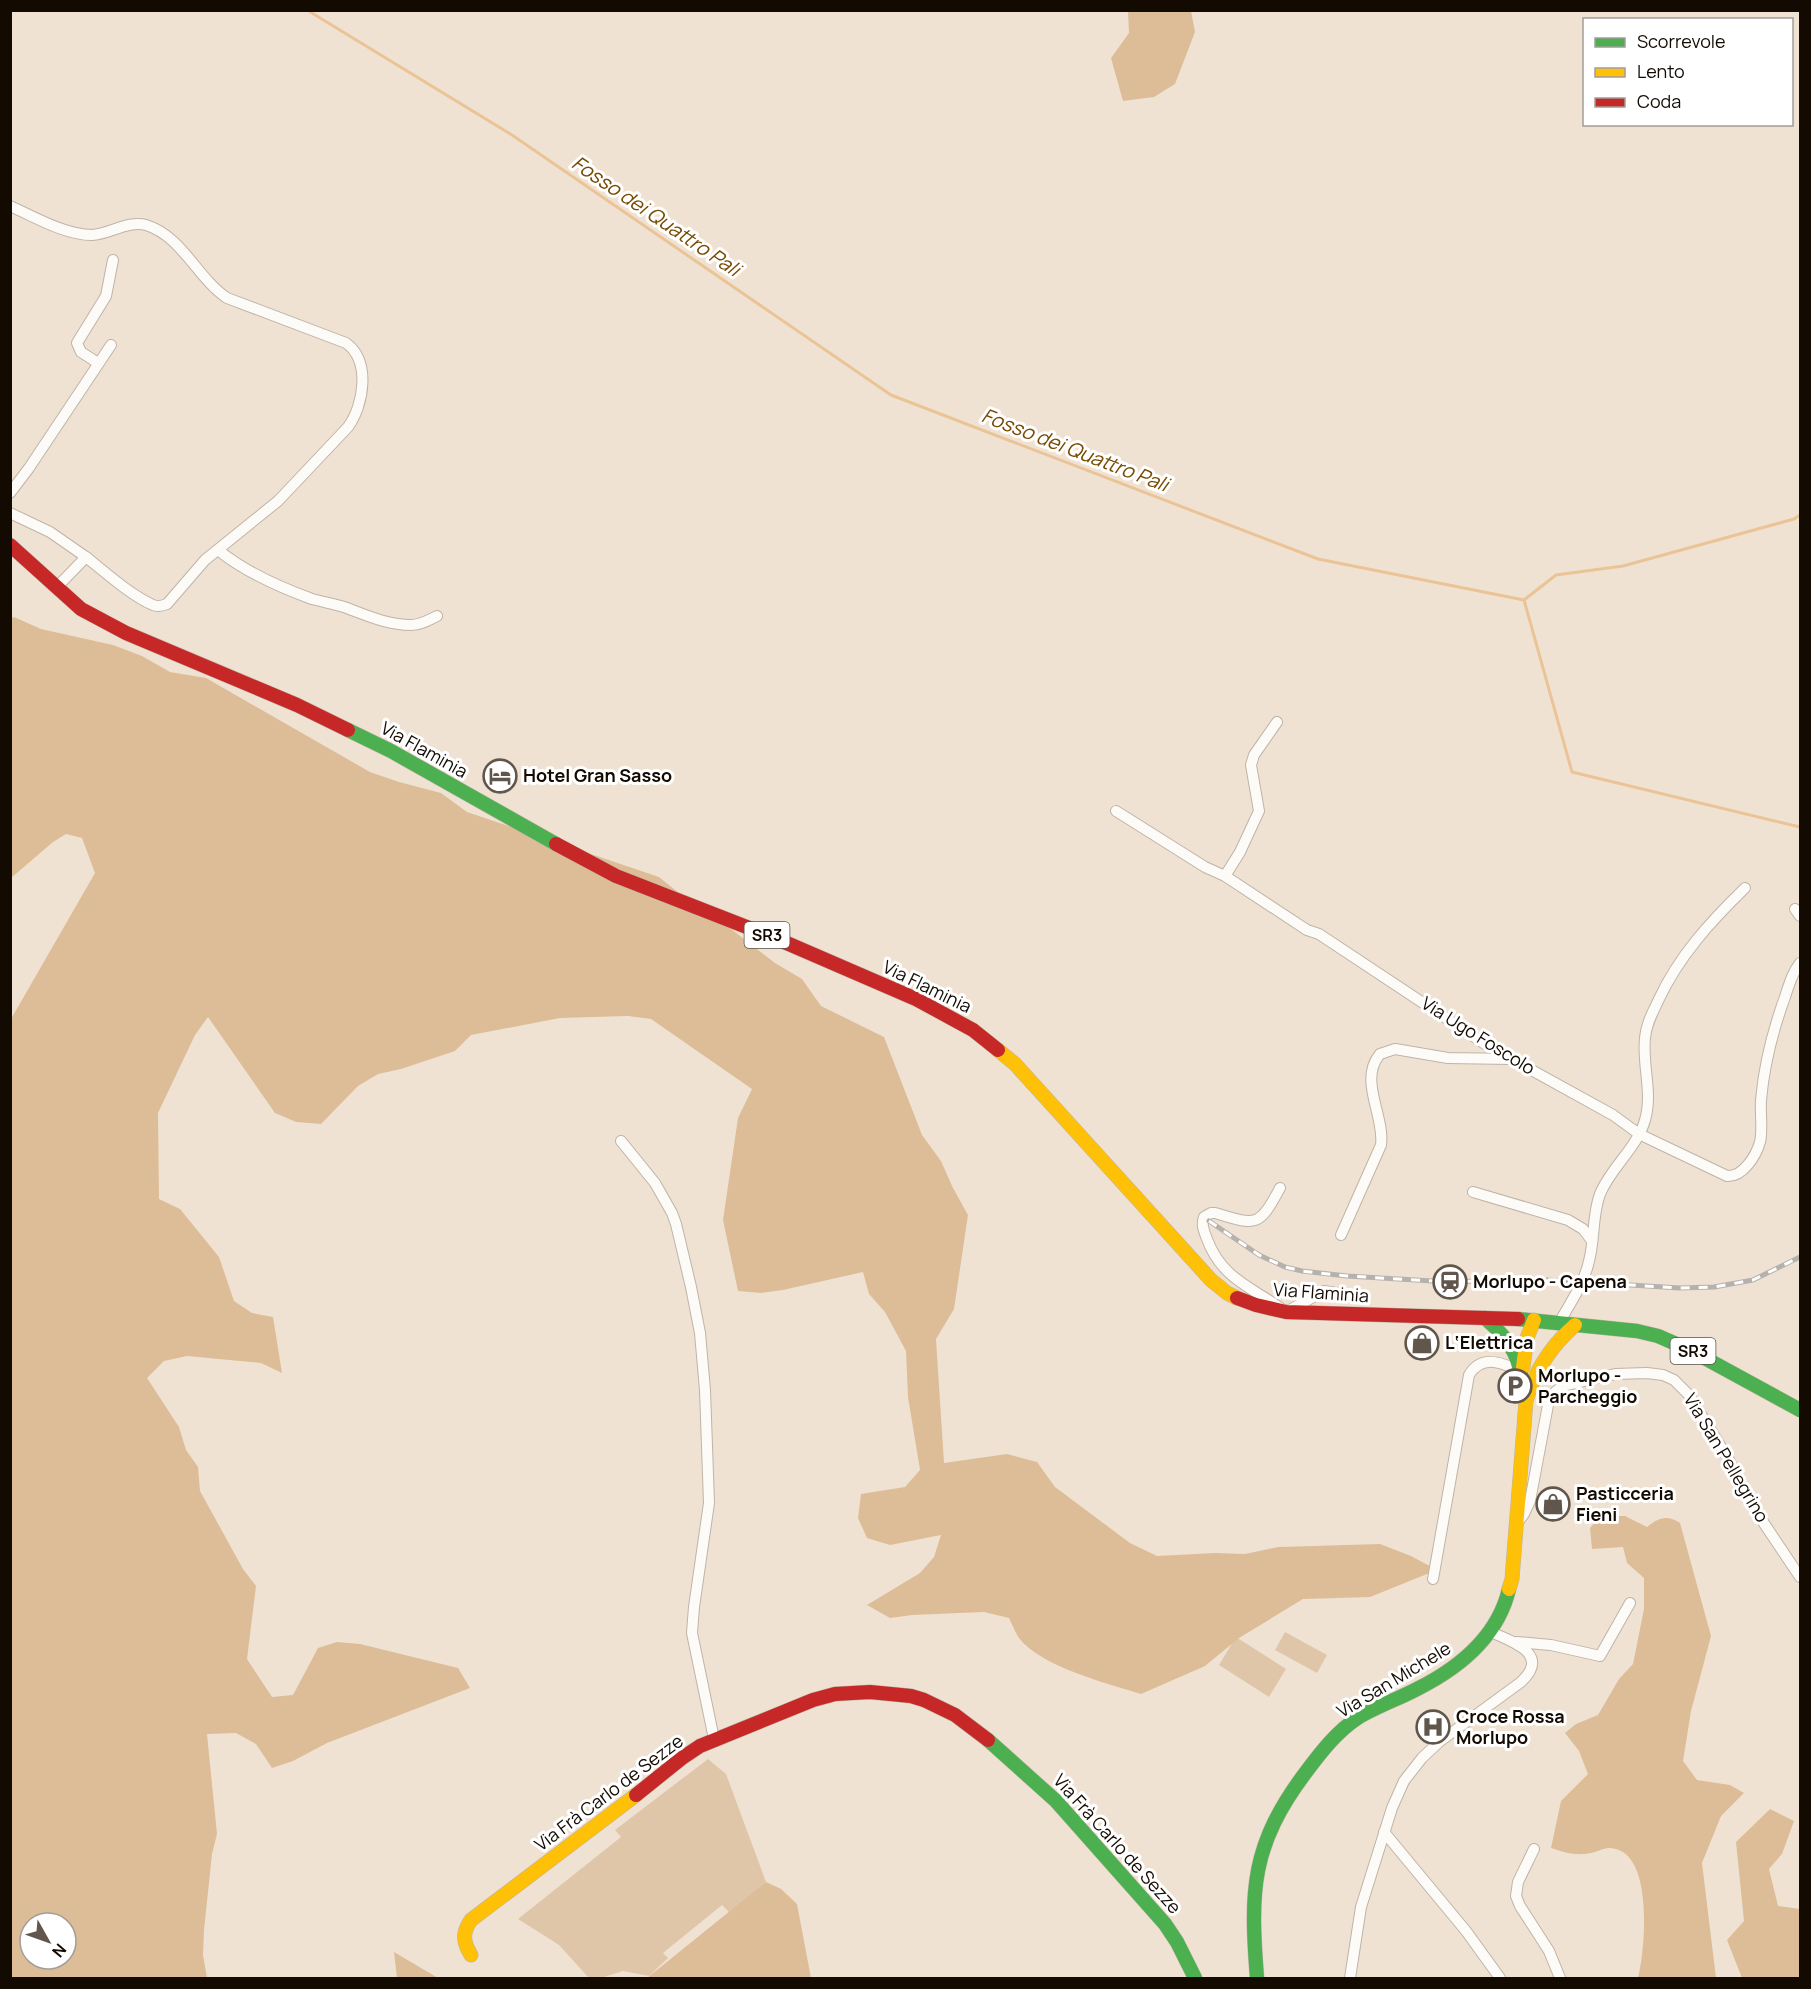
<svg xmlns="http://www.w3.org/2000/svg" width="1811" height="1989" font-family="Manrope,sans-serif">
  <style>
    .green { fill: #dfc6a9 }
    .forest { fill: #ddbd97; fill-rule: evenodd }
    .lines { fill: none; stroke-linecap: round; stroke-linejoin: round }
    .stream { stroke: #eac497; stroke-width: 3 }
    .street-casing { stroke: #beb4a7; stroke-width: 12 }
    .fast-casing { stroke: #beb4a7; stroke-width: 15 }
    .slow-casing { stroke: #beb4a7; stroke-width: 15 }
    .jam-casing { stroke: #beb4a7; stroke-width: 15 }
    .street { stroke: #fdfbf8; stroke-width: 10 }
    .fast { stroke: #4caf50; stroke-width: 14 }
    .slow { stroke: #ffc107; stroke-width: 14 }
    .jam { stroke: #c62828; stroke-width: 14 }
    .rail-casing { stroke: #b5b2ae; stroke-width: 5 }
    .rail { stroke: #fff; stroke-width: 3; stroke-dasharray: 9; stroke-linecap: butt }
    .labels { text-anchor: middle; stroke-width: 6; stroke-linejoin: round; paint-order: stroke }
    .shield { fill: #fff; stroke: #5a544e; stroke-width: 1.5 }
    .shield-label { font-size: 16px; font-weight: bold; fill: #130a02 }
    .street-label { font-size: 18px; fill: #130a02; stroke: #fff }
    .poi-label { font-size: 18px; font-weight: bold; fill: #130a02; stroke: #fff; text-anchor: start }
    .water-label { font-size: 20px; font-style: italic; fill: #774b00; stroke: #fff }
  </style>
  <rect width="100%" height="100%" fill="#f0e2d2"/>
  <!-- green -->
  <g class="green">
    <polygon points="1285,1632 1327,1655 1317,1673 1275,1650"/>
    <polygon points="1236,1637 1286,1669 1269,1697 1219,1665"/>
    <polygon points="708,1759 726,1774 766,1882 730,1913 722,1905 663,1953 668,1958 649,1976 623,1971 601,1978 589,1978 559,1945 518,1919 621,1837 615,1830"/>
  </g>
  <!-- forest -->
  <g class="forest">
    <polygon points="1128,11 1191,11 1195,32 1175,84 1154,97 1123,101 1111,58 1129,33"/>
    <path d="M 14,617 L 41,629 L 113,645 L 142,656 L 170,672 L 206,678 L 370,772 L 399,782 L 441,793 L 467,812 L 659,877 L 685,898 L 713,915 L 775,963 L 802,979 L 821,1006 L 884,1037 L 922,1135 L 941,1161 L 953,1188 L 968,1215 L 954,1309 L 936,1339 L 944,1463 L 1007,1454 L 1037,1462 L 1055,1487 L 1130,1543 L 1157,1556 L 1215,1553 L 1245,1554 L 1278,1547 L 1380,1544 L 1411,1556 L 1437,1570 L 1370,1597 L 1303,1599 L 1239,1638 L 1205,1666 L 1141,1694 C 1108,1684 1040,1666 1019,1638 C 1015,1632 1012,1624 1009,1618 L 984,1612 L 912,1615 L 890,1618 L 867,1605 L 920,1573 L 934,1557 L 941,1535 L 890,1545 L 867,1538 L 858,1518 L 861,1494 L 905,1487 L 920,1470 L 908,1397 L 906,1351 L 885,1312 L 869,1294 L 863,1272 L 783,1290 L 761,1293 L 738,1291 L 723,1220 L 738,1118 L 752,1089 L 651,1019 L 628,1016 L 560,1018 L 471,1035 L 455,1051 L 401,1069 L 378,1074 L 358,1086 L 321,1124 L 296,1122 L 275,1113 L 208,1017 L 195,1035 L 158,1113 L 159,1199 L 180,1209 L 219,1257 L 234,1301 L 252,1313 L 273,1317 L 282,1373 L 261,1363 L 187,1356 L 164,1361 L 147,1378 L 179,1427 L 186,1450 L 198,1467 L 200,1491 L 243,1569 L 256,1586 L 247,1659 L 272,1697 L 293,1695 L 318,1648 L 337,1642 L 360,1644 L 458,1668 L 470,1688 L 327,1743 L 293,1761 L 272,1768 L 256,1744 L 236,1733 L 207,1734 L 217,1834 L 212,1854 L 204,1930 L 203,1955 L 207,1978 L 11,1978 L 11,1019 L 95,873 L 82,838 L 66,834 L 53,842 L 11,878 L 10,619 ZM 30,1923 L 66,1923 L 66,1959 L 30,1959 Z"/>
    <path d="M 1600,1516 L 1625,1516 L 1647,1527 C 1658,1518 1667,1514 1680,1523 L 1711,1636 L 1691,1711 L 1683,1761 L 1697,1780 L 1730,1785 L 1744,1793 L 1721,1816 L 1702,1863 L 1716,1978 L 1638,1978 C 1645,1951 1655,1848 1609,1848 C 1603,1848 1597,1852 1591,1853 C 1576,1856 1566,1853 1551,1848 L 1561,1801 L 1588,1774 L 1579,1751 L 1565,1733 L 1576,1724 L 1598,1715 L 1619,1679 L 1633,1664 L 1644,1609 L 1644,1578 L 1627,1563 L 1623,1547 L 1592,1549 L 1590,1528 Z"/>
    <polygon points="1770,1809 1794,1821 1782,1854 1769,1869 1778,1906 1800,1909 1800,1978 1742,1978 1727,1940 1744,1921 1736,1842"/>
    <polygon points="766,1882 781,1889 797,1904 811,1978 647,1978"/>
    <polygon points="394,1952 438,1978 397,1978"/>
  </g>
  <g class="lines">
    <!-- stream -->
    <g class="stream">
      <polyline points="307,10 512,135 891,395 1318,559 1524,600 1572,772 1800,827"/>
      <polyline points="1524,600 1556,575 1623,566 1794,519 1800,515"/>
    </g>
    <defs>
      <g id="street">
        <path d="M 10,206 C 35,217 65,235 92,235 C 110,234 128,220 146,225 C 182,236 197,278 227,298 L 346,343 C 371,361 364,405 348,427 L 278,501 L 205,560 L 167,604 C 162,606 158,607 153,605 C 130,595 105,572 86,557 L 57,587"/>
        <polyline points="98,363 81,352 77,343 106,296 113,260"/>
        <polyline points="10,493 29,468 111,345"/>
        <polyline points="10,513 50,532 86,557"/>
        <path d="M 218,550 C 245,572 279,587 312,599 C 323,602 334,604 344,607 C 366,615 387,625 411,625 C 421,625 429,620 437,616"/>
        <path d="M 1116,811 L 1205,867 L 1225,876 L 1307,930 L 1319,934 L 1488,1046 L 1613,1115 L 1639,1134 L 1727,1176 C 1743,1177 1756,1156 1760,1142 C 1763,1129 1760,1114 1761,1100 C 1764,1065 1773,1030 1785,997 C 1789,985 1792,973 1800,963"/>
        <polyline points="1225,876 1240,852 1259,811 1251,765 1254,755 1277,722"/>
        <polyline points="1795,909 1800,916"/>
        <polyline points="621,1141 655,1183 672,1213 676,1224 691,1287 700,1333 705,1390 709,1503 694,1607 692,1633 714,1739"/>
        <path d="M 1280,1188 C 1259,1227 1257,1226 1215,1213 L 1211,1213 L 1204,1217 C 1201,1225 1204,1231 1207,1239 C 1222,1280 1254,1288 1286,1312 L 1324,1291 L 1342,1294"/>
        <polyline points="1473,1192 1568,1220 1583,1229 1592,1241"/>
        <path d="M 1341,1235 L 1381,1145 C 1385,1116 1358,1080 1380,1054 L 1395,1049 L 1448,1058 L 1512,1059"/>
        <path d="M 1559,1323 C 1570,1303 1584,1284 1589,1261 C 1595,1239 1592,1215 1600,1194 C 1611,1167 1637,1148 1645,1120 C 1653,1093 1642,1065 1645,1038 C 1646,1024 1653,1012 1659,999 C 1679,956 1711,921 1745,888"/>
        <polyline points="1517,1523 1524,1514 1530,1501 1548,1405 1555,1392 1563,1386 1615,1374 1647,1373 1663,1375 1674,1380 1689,1395 1729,1460 1743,1492 1800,1577"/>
        <path d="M 1433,1579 L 1469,1375 C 1482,1353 1505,1363 1522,1373"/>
        <polyline points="1517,1642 1551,1645 1600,1656 1630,1603"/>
        <polyline points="1384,1832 1466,1931 1500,1978"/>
        <polyline points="1534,1849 1518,1882 1516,1896 1520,1906 1549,1951 1560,1978"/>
        <path d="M 1350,1978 L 1361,1907 L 1392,1808 L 1404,1781 L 1422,1758 L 1439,1742 L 1521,1682 C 1551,1654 1513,1642 1491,1632"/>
      </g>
      <g id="fast">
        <polyline points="348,730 391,751 556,844"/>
        <path d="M 1485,1318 C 1515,1344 1519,1358 1525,1396"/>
        <polyline points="1518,1319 1637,1331 1658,1336 1690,1350 1800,1410"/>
        <polyline points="988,1740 1056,1801 1165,1924 1177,1942 1195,1978"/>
        <path d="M 1257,1978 C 1250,1890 1251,1845 1306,1772 C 1321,1752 1337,1731 1359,1717 C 1378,1706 1398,1699 1417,1689 C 1459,1668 1498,1636 1509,1589"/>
      </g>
      <g id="slow">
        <polyline points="998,1050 1015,1064 1211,1280 1227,1293 1237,1298"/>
        <polyline points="1523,1367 1527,1338 1534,1320"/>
        <path d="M 1509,1589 L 1512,1579 L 1526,1401 C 1535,1370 1551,1346 1575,1325"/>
        <path d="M 471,1955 C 463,1942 462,1933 471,1920 L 636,1795"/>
      </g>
      <g id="jam">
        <polyline points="10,545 81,609 126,633 297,705 348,730"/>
        <polyline points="556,844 616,876 775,938 916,999 973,1030 998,1050"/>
        <polyline points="1237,1298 1256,1305 1286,1312 1518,1319"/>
        <polyline points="636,1795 682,1758 700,1746 813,1700 835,1694 870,1692 911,1696 924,1700 955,1715 988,1740"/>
      </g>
    </defs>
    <!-- street casing -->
    <use href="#street" class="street-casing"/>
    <!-- fast casing -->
    <use href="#fast" class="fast-casing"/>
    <!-- slow casing -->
    <use href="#slow" class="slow-casing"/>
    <!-- jam casing -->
    <use href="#jam" class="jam-casing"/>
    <!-- street -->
    <use href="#street" class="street"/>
    <!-- fast -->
    <use href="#fast" class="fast"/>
    <!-- slow -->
    <use href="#slow" class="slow"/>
    <!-- jam -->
    <use href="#jam" class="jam"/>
    <defs>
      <polyline id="rail" points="1209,1221 1259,1255 1285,1267 1302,1271 1347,1276 1450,1282 1530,1279 1680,1288 1714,1287 1753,1280 1800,1257"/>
    </defs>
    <!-- rail casing -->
    <use href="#rail" class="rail-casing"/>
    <!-- rail -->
    <use href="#rail" class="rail"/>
  </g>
  <!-- icons -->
  <defs>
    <symbol id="hotel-ring" viewBox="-11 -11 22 22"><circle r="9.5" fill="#fff" stroke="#60564b" stroke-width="1.5"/><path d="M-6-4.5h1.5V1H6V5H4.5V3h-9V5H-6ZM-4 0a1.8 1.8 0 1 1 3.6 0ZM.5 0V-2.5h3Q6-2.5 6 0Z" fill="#60564b"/></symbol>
    <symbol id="station-ring" viewBox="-11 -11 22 22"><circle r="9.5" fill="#fff" stroke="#60564b" stroke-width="1.5"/><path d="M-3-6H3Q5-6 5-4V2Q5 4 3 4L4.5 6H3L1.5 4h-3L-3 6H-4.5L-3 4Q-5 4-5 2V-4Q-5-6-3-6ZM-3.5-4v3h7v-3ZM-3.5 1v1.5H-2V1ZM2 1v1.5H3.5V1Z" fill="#60564b"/></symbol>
    <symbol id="shop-ring" viewBox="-11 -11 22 22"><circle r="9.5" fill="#fff" stroke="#60564b" stroke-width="1.5"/><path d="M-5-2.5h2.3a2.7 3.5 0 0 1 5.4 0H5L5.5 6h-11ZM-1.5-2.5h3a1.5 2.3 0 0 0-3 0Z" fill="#60564b"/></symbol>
    <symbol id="parking-ring" viewBox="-11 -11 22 22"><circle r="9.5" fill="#fff" stroke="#60564b" stroke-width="1.5"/><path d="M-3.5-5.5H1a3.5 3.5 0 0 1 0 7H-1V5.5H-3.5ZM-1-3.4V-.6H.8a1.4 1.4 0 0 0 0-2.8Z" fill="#60564b"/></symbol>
    <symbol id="hospital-ring" viewBox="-11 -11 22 22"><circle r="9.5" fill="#fff" stroke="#60564b" stroke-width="1.5"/><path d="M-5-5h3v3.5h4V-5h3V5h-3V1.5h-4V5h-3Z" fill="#60564b"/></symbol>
  </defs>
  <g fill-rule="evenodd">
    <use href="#hotel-ring" x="481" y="757" width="38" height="38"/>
    <use href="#station-ring" x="1431" y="1263" width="38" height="38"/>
    <use href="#shop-ring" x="1403" y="1324" width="38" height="38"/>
    <use href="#parking-ring" x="1496" y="1367" width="38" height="38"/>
    <use href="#shop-ring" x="1534" y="1485" width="38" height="38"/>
    <use href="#hospital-ring" x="1414" y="1708" width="38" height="38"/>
  </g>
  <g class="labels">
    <!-- shield labels -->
    <g class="shield">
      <rect x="744.5" y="922" width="45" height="26" rx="4.5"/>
      <rect x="1670.5" y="1338" width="45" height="26" rx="4.5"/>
    </g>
    <g class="shield-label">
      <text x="767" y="941">SR3</text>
      <text x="1693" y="1357">SR3</text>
    </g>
    <!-- street labels -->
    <g class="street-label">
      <text transform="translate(424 750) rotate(29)" y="6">Via Flaminia</text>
      <text transform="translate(927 987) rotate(26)" y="6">Via Flaminia</text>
      <text transform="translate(1478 1036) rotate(32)" y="6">Via Ugo Foscolo</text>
      <text transform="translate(1321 1293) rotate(4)" y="6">Via Flaminia</text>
      <text transform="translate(1726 1458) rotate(59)" y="6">Via San Pellegrino</text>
      <text transform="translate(1394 1680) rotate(-31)" y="6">Via San Michele</text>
      <text transform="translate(609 1793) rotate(-37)" y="6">Via Frà Carlo de Sezze</text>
      <text transform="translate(1117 1844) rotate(48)" y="6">Via Frà Carlo de Sezze</text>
    </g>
    <!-- poi labels -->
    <g class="poi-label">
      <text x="523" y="782">Hotel Gran Sasso</text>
      <text x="1473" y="1288">Morlupo - Capena</text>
      <text x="1445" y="1349">L‘Elettrica</text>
      <text x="1538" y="1382">Morlupo -<tspan x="1538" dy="21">Parcheggio</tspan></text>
      <text x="1576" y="1500">Pasticceria<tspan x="1576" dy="21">Fieni</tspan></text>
      <text x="1456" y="1723">Croce Rossa<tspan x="1456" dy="21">Morlupo</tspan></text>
    </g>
    <!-- water labels -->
    <g class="water-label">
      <text transform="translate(656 216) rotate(34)" y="7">Fosso dei Quattro Pali</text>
      <text transform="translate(1075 450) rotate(21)" y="7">Fosso dei Quattro Pali</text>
    </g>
  </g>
  <!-- border -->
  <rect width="1811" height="1989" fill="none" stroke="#130a02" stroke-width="24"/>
  <!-- legend -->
  <rect x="1583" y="18" width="210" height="108" fill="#ffffff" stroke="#a19d9a" stroke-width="1.5"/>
  <rect x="1595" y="38" width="30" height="9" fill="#4caf50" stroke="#a19d9a" stroke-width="1.5"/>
  <text x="1637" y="48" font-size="18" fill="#130a02">Scorrevole</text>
  <rect x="1595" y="68" width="30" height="9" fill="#ffc107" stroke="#a19d9a" stroke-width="1.5"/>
  <text x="1637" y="78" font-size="18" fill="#130a02">Lento</text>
  <rect x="1595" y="98" width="30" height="9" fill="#c62828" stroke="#a19d9a" stroke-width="1.5"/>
  <text x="1637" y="108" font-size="18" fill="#130a02">Coda</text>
  <!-- north arrow -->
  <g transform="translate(48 1941) rotate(130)"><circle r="28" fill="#ffffff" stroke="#a19d9a" stroke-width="1.5"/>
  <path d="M0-4.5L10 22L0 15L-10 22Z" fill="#60564b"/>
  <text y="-9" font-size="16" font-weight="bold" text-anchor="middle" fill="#130a02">N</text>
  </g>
</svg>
